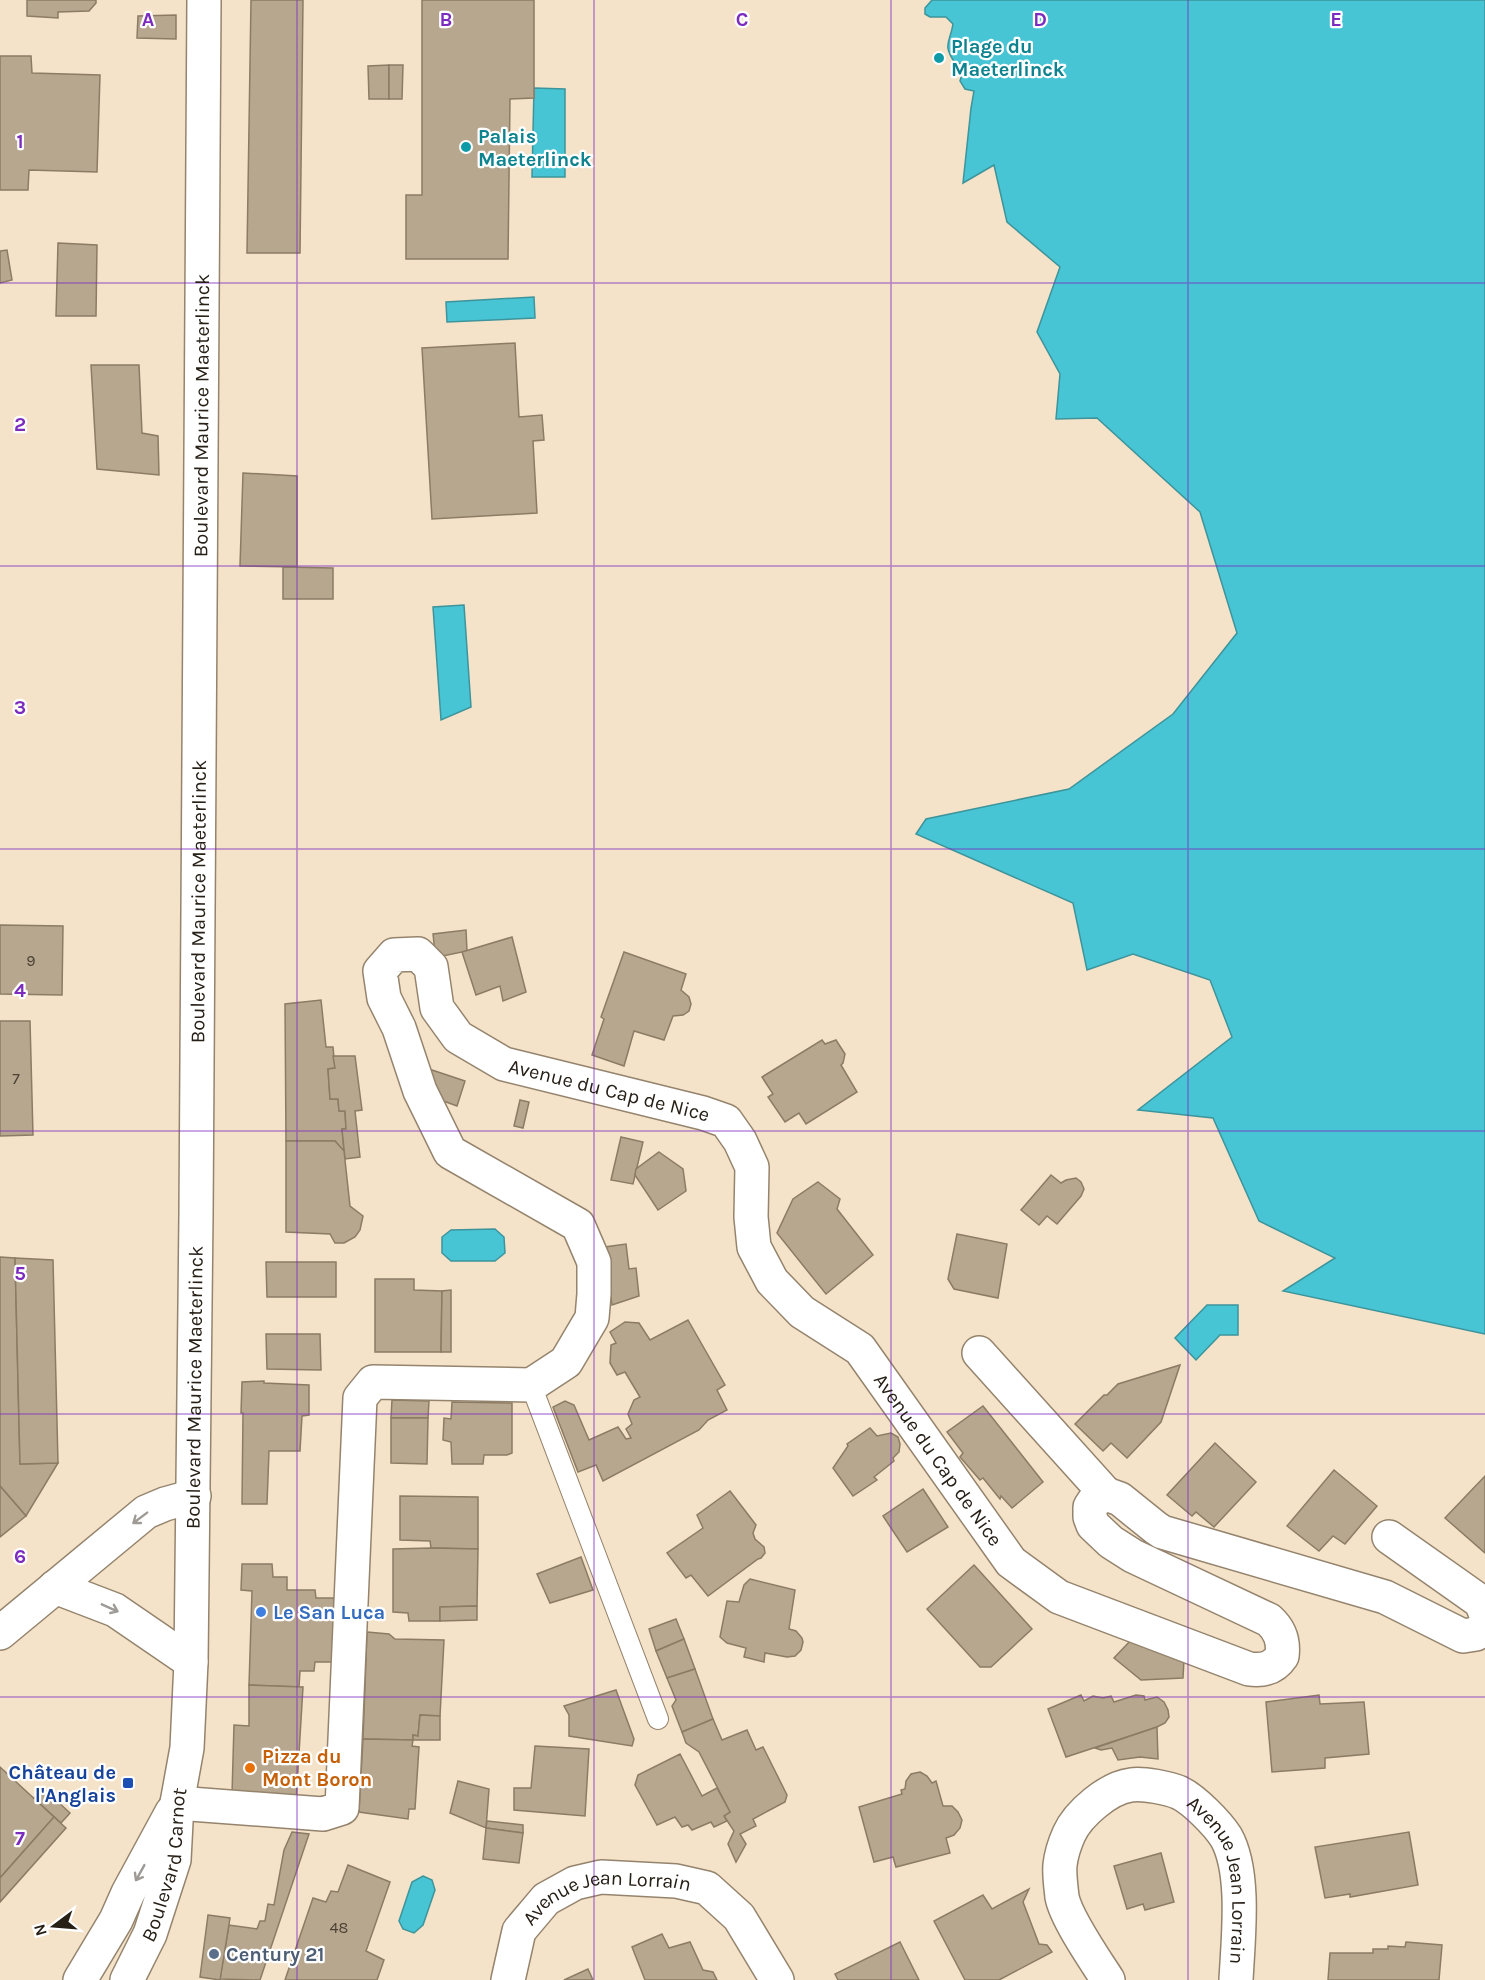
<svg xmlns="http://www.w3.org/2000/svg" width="1485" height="1980" font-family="Karla,sans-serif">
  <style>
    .water { fill: #47c5d4; stroke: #3d949b; stroke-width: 1.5 }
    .building { fill: #b8a78f; stroke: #8c7c65; stroke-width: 1.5 }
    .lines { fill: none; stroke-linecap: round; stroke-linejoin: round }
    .service-casing { stroke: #95846d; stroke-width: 22 }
    .minor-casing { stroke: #95846d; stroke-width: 36 }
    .tertiary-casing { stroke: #95846d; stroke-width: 36 }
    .secondary-casing { stroke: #95846d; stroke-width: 36 }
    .service { stroke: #fff; stroke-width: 20 }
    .minor { stroke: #fff; stroke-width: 33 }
    .tertiary { stroke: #fff; stroke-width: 33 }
    .secondary { stroke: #fff; stroke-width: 33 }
    .oneway { stroke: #9e9b97 }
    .grid { fill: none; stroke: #7b2cbf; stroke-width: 1.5; stroke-opacity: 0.55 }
    .culture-dot { fill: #0f9aa8; stroke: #fff; stroke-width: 2 }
    .shop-dot { fill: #3f7fe0; stroke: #fff; stroke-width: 2 }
    .food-dot { fill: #e8710a; stroke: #fff; stroke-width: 2 }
    .transit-dot { fill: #1a4fb4; stroke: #fff; stroke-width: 2 }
    .service-dot { fill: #5c6f8a; stroke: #fff; stroke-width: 2 }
    .labels { text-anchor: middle; stroke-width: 4.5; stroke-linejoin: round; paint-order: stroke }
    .number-label { font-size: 16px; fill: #4b4235 }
    .culture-label { font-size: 20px; font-weight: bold; fill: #0d838f; stroke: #fff; text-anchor: start }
    .street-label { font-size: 20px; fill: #272017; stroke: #fff }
    .shop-label { font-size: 20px; font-weight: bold; fill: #366cbe; stroke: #fff; text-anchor: start }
    .food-label { font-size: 20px; font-weight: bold; fill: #c56008; stroke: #fff; text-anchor: start }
    .transit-label { font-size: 20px; font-weight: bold; fill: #164399; stroke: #fff; text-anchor: end }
    .service-label { font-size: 20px; font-weight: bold; fill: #4e5e75; stroke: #fff; text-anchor: start }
    .grid-label { font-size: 20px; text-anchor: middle; font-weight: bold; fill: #7b2cbf; stroke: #fff; stroke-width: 4.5; stroke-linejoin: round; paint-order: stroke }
  </style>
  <rect width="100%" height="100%" fill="#f4e2c9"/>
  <!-- water -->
  <g class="water">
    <path d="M 932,0 L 1485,0 L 1485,1334 L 1283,1291 L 1335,1258 L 1259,1221 L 1213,1118 L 1138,1110 L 1232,1037 L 1210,980 L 1133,954 L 1087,970 L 1073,903 L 916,834 L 926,819 L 1069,789 L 1173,714 L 1237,633 L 1200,512 L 1097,418 L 1056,419 L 1060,374 L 1037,332 L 1060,267 L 1007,222 L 994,165 L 963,183 L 971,108 L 974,91 L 965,89 L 960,81 L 965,64 L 955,63 C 942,44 950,43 953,24 L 946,17 L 930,17 L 925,14 L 925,8 Z"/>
    <polygon points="534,88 565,89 565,177 532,177"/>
    <polygon points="534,297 535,318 447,322 446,302"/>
    <polygon points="464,605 471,707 441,720 433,607"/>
    <polygon points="495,1229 504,1237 505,1253 495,1261 451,1261 442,1253 442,1237 451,1230"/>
    <polygon points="1207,1305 1238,1305 1238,1335 1220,1335 1196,1360 1175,1338"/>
    <polygon points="423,1876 432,1880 435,1890 423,1925 414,1933 403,1929 399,1921 412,1882"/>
  </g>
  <!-- building -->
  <g class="building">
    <polygon points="27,0 96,0 96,3 89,11 58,12 58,18 27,16"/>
    <polygon points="251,0 303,0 300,253 247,253"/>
    <polygon points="422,0 534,0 534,98 510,99 508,259 406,259 406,195 422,195"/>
    <polygon points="176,15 176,39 137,38 138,16"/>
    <polygon points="0,56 31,56 32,73 100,75 97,172 29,170 28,190 0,190"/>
    <polygon points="389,65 389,99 369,99 368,66"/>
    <polygon points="389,65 403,65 402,99 389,99"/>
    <polygon points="58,243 97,245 96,316 56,316"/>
    <polygon points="7,250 12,280 0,283 0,251"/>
    <polygon points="515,343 519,417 542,415 544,440 533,441 537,513 432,519 422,348"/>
    <polygon points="91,365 139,365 142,433 158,436 159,475 97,469"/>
    <polygon points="243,473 297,476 297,567 240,566"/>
    <polygon points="283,567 333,568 333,599 283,599"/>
    <polygon points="0,925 63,926 62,995 0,994"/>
    <polygon points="466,930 467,951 438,957 435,953 433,934"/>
    <polygon points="512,937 526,992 503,1001 500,986 476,995 462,952"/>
    <polygon points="624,952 686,974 681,990 689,997 691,1004 689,1011 683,1015 673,1016 664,1040 634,1031 624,1066 592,1055 604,1019 601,1017"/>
    <polygon points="321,1000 326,1047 333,1047 335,1068 328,1069 330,1099 338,1099 339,1111 345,1111 346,1129 342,1129 344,1151 335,1141 286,1141 285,1004"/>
    <polygon points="0,1021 30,1021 33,1135 0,1136"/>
    <polygon points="822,1040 825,1044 836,1040 845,1054 843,1063 841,1065 857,1092 806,1124 799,1113 785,1122 768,1097 773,1094 762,1077"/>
    <polygon points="333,1056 355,1056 362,1110 355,1111 360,1157 345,1159 342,1129 346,1129 345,1111 339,1111 338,1099 330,1099 328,1069 335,1068"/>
    <polygon points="429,1069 465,1081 457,1106 427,1095"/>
    <polygon points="520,1100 529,1102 523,1128 514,1126"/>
    <polygon points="621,1137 643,1142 633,1184 611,1180"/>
    <polygon points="286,1141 335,1141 344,1151 350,1206 363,1216 360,1230 355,1237 344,1243 335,1243 330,1234 286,1232"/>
    <polygon points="659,1152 683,1169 686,1191 658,1210 635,1175 636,1169"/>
    <polygon points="1051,1175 1061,1183 1066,1180 1076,1178 1081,1182 1084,1189 1081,1196 1057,1224 1047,1216 1039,1225 1021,1210"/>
    <polygon points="818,1182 840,1199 837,1209 873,1255 826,1294 777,1233 793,1199"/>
    <polygon points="957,1234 1007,1244 998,1298 954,1289 948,1279"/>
    <polygon points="626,1244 629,1269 636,1268 639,1296 612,1305 605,1247"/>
    <polygon points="0,1257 15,1258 20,1464 58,1463 26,1516 0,1486"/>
    <polygon points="15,1258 53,1260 58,1463 20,1464"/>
    <polygon points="266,1262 336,1262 336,1297 267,1297"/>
    <polygon points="375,1279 414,1279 414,1290 442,1291 441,1352 375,1352"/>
    <polygon points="451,1290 451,1352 441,1352 442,1291"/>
    <polygon points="688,1320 725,1385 717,1390 727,1410 708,1420 699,1430 603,1481 596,1465 578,1472 553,1407 565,1401 574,1405 589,1440 618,1427 626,1439 631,1438 626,1429 632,1424 628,1414 634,1400 640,1397 625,1372 617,1375 610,1363 611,1345 616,1343 610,1332 625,1322 639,1323 650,1340"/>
    <polygon points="266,1334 320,1334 321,1370 267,1369"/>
    <polygon points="1180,1365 1161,1422 1127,1458 1111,1443 1103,1451 1075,1424 1104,1395 1107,1395 1118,1384"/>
    <polygon points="264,1381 264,1383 309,1385 309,1415 302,1416 300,1451 269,1451 267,1504 242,1504 243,1413 241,1413 242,1382"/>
    <polygon points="392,1400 429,1401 428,1418 391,1418"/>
    <polygon points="452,1402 512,1403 512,1453 507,1455 484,1455 483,1464 452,1464 451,1442 443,1440 444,1418 451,1419"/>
    <polygon points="983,1406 1043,1482 1012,1508 1001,1496 1000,1499 983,1478 980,1480 960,1457 963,1453 947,1432"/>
    <polygon points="391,1418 428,1418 427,1464 391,1463"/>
    <polygon points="870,1428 877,1436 891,1433 898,1437 900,1444 899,1452 893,1458 894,1461 874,1477 877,1480 853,1496 833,1468 848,1446 847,1444"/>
    <polygon points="1215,1443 1256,1482 1214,1527 1196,1512 1192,1516 1167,1495"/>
    <polygon points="1334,1470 1377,1506 1345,1544 1333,1536 1319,1551 1287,1526"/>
    <polygon points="1485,1476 1485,1553 1445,1518"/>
    <polygon points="0,1486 26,1516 0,1537"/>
    <polygon points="923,1489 948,1527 907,1552 883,1516"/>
    <polygon points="730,1491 756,1525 753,1533 755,1539 764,1547 765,1553 761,1558 758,1559 708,1596 691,1575 686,1578 667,1553 703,1528 697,1515"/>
    <polygon points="400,1496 478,1497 478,1549 431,1548 430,1541 400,1540"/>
    <polygon points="431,1548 478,1549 477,1606 440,1607 440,1621 409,1621 408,1613 393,1612 393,1549"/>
    <polygon points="581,1557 593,1590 550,1603 537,1574"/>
    <polygon points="242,1564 272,1564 273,1577 287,1577 287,1590 315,1590 316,1598 334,1598 333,1662 315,1662 314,1671 300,1671 299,1687 249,1685 252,1591 241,1590"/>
    <polygon points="974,1565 1032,1629 991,1667 980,1667 927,1609"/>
    <polygon points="750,1579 795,1590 789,1629 796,1631 802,1638 803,1642 801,1650 795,1656 787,1657 765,1653 764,1662 744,1657 746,1648 727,1643 720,1637 727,1601 739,1602 744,1585"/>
    <polygon points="477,1606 477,1620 440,1621 440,1607"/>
    <polygon points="676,1619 684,1639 656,1651 649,1629"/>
    <polygon points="367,1632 389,1634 395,1639 444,1640 440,1716 420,1715 418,1736 413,1735 413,1740 363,1739"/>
    <polygon points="684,1639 695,1669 667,1678 656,1651"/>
    <polygon points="1131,1640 1184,1659 1183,1678 1141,1680 1114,1658"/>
    <polygon points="695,1669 713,1719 682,1732 672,1706 676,1700 667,1678"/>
    <polygon points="249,1685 303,1687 296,1803 232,1794 234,1725 249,1726"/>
    <polygon points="616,1690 634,1739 632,1746 569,1736 569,1715 564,1706"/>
    <polygon points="1081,1695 1084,1701 1093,1696 1103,1698 1111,1696 1114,1702 1136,1695 1144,1696 1145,1700 1157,1697 1164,1702 1168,1710 1169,1717 1165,1723 1157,1727 1066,1757 1048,1709"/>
    <polygon points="1319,1695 1320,1704 1364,1702 1369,1754 1325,1758 1325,1768 1272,1772 1266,1702"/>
    <polygon points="420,1715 440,1716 440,1740 413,1740 413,1735 418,1736"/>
    <polygon points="713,1719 722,1740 747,1730 756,1750 763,1747 787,1795 785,1802 753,1819 756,1826 740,1834 746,1844 736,1862 728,1844 734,1831 724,1816 730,1812 699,1752 686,1743 682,1732"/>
    <polygon points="1157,1727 1158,1759 1140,1757 1118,1760 1112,1748 1101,1750 1095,1748"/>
    <polygon points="363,1739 413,1740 412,1746 419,1747 415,1809 409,1809 408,1819 359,1812"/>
    <polygon points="535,1746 589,1749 585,1816 514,1810 514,1788 531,1788"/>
    <polygon points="680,1754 702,1796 717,1788 730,1812 724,1816 727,1821 714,1827 711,1822 692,1830 688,1825 682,1827 675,1817 657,1825 635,1785 638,1775"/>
    <polygon points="0,1767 54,1817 0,1878"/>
    <polygon points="920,1772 927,1776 932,1783 936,1781 943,1806 952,1806 958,1812 962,1820 960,1828 954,1835 946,1838 950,1853 896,1867 893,1857 874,1862 859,1807 902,1794 901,1790 905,1789 906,1781 911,1774"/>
    <polygon points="458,1781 489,1789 486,1828 450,1813"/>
    <polygon points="43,1788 70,1813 61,1823 34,1798"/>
    <polygon points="54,1817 66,1828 0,1902 0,1878"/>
    <polygon points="487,1821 523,1825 523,1833 486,1828"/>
    <polygon points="486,1828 523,1833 519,1863 483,1859"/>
    <polygon points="292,1832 309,1834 260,1980 220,1979 229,1925 257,1929 260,1921 265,1921 268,1904 274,1905 284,1850"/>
    <polygon points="1409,1832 1418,1885 1350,1897 1350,1894 1325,1898 1315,1847"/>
    <polygon points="1161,1853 1174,1902 1145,1910 1143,1904 1127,1909 1114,1866"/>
    <polygon points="348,1865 390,1882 366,1951 384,1960 377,1980 285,1980 313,1898 326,1902 331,1891 338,1892"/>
    <polygon points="1029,1889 1023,1902 1039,1944 1047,1945 1052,1952 999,1980 965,1980 934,1921 983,1895 992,1909"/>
    <polygon points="208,1915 230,1918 220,1980 200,1977"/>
    <polygon points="662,1934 669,1948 690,1942 703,1970 713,1972 717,1980 645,1980 632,1947"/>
    <polygon points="900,1942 919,1980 838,1980 835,1974"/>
    <polygon points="1406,1942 1442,1945 1439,1980 1328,1980 1330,1953 1373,1953 1373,1949 1388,1949 1388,1946 1405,1947"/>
    <polygon points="588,1969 593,1980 564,1980"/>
  </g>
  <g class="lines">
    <defs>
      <polyline id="service" points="531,1385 658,1719"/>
      <g id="minor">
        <polyline points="979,1353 1106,1494"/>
        <polyline points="1389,1537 1481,1602 1485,1612"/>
        <path id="s1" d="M 177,1803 L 323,1814 L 342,1808 L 360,1398 L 373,1382 L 531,1385 L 566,1362 L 592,1318 L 594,1294 L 594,1262 L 578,1225 L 450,1152 L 420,1091 L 399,1028 L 384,998 L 380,971 L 394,955 L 418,954 L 431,967 L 437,1008 L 458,1037 L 504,1064 L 703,1113 L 726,1121 L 740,1141 L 752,1167 L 751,1217 L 754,1247 L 772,1281 L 802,1312 L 860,1349 L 1011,1562 L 1059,1597 L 1249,1669 C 1264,1671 1274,1668 1282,1656 C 1284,1641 1280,1630 1269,1620 L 1133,1556 L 1111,1542 L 1093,1525 L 1090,1517 L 1090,1507 L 1094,1501 L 1106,1494 L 1120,1499 L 1156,1528 L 1162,1532 L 1385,1597 L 1463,1636 L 1476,1634 L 1485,1626"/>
      </g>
      <g id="tertiary">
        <polyline points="55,1587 115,1610 191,1662"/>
        <polyline points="0,1633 146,1512 165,1504 194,1496"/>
        <path id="s2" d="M 508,1980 L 519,1931 L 546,1899 L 575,1883 L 601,1877 L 676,1881 L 707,1888 L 739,1917 L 777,1980"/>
        <path id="s3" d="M 1108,1980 C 1095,1960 1066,1918 1062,1897 C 1061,1887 1059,1874 1060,1865 C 1061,1856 1065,1843 1069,1834 C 1078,1814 1108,1788 1131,1785 C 1143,1783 1169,1788 1180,1793 C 1194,1800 1217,1823 1226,1837 C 1246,1872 1238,1940 1236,1980"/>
      </g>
      <g id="secondary">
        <polyline points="80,1980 116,1920 128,1893 172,1812"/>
        <path id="s4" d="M 127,1980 L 150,1934 L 174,1860 L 177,1803 L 187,1748 L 191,1662 L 196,1215 L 204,0"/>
      </g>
    </defs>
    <!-- service casing -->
    <use href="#service" class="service-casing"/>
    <!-- minor casing -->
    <use href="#minor" class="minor-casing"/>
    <!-- tertiary casing -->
    <use href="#tertiary" class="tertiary-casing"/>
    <!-- secondary casing -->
    <use href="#secondary" class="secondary-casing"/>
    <!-- service -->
    <use href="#service" class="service"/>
    <!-- minor -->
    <use href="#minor" class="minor"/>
    <!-- tertiary -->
    <use href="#tertiary" class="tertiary"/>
    <!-- secondary -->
    <use href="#secondary" class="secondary"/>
  </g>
  <!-- one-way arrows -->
  <defs><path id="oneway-shaft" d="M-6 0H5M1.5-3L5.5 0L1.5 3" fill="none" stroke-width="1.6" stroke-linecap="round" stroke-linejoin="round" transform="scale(1.5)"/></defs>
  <g class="oneway">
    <use href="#oneway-shaft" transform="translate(140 1518) rotate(143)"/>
    <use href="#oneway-shaft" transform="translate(110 1608) rotate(24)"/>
    <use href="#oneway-shaft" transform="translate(140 1873) rotate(119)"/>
  </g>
  <!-- grid -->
  <path class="grid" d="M 297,0 L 297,1980M 594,0 L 594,1980M 891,0 L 891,1980M 1188,0 L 1188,1980M 0,283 L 1485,283M 0,566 L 1485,566M 0,849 L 1485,849M 0,1131 L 1485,1131M 0,1414 L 1485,1414M 0,1697 L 1485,1697"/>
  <!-- markers -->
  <g class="culture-dot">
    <circle cx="939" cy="58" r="6"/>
    <circle cx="466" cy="147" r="6"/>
  </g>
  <circle class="shop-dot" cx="261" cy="1612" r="6"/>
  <circle class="food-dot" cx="250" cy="1768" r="6"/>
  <rect class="transit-dot" x="122" y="1777" width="12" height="12" rx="3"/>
  <circle class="service-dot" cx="214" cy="1954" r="6"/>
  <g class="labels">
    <!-- number labels -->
    <g class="number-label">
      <text x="31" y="966">9</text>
      <text x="16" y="1084">7</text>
      <text x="339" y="1933">48</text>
    </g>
    <!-- culture labels -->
    <g class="culture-label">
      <text x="951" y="53">Plage du<tspan x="951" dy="23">Maeterlinck</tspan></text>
      <text x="478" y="143">Palais<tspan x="478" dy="23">Maeterlinck</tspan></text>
    </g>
    <!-- street labels -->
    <g class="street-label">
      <text dy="7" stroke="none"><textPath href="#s4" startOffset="1575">Boulevard Maurice Maeterlinck</textPath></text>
      <text dy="7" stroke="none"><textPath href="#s4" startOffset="1089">Boulevard Maurice Maeterlinck</textPath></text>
      <text dy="7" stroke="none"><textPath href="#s1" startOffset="1590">Avenue du Cap de Nice</textPath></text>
      <text dy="7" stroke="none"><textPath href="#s4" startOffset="603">Boulevard Maurice Maeterlinck</textPath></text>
      <text dy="7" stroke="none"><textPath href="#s1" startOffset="2130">Avenue du Cap de Nice</textPath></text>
      <text dy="7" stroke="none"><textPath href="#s3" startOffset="394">Avenue Jean Lorrain</textPath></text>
      <text dy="7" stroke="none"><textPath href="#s4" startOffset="123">Boulevard Carnot</textPath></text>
      <text dy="7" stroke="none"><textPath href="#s2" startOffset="152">Avenue Jean Lorrain</textPath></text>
    </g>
    <!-- shop labels -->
    <g class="shop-label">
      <text x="273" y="1619">Le San Luca</text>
    </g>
    <!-- food labels -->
    <g class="food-label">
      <text x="262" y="1763">Pizza du<tspan x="262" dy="23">Mont Boron</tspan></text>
    </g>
    <!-- transit labels -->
    <g class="transit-label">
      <text x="116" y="1779">Château de<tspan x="116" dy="23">l'Anglais</tspan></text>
    </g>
    <!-- service labels -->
    <g class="service-label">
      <text x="226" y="1961">Century 21</text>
    </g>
  </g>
  <g class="grid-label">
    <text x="148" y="26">A</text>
    <text x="446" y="26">B</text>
    <text x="742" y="26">C</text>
    <text x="1040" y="26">D</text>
    <text x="1336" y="26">E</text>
    <text x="20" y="148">1</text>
    <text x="20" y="431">2</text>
    <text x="20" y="714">3</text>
    <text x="20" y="997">4</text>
    <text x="20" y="1280">5</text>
    <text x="20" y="1563">6</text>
    <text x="20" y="1845">7</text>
  </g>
  <!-- north arrow -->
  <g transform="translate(54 1926) rotate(254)" stroke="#ffffff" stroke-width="4.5" paint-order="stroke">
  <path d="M0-4.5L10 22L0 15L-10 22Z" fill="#272017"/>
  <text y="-9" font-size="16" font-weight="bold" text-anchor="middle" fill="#272017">N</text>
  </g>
</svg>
